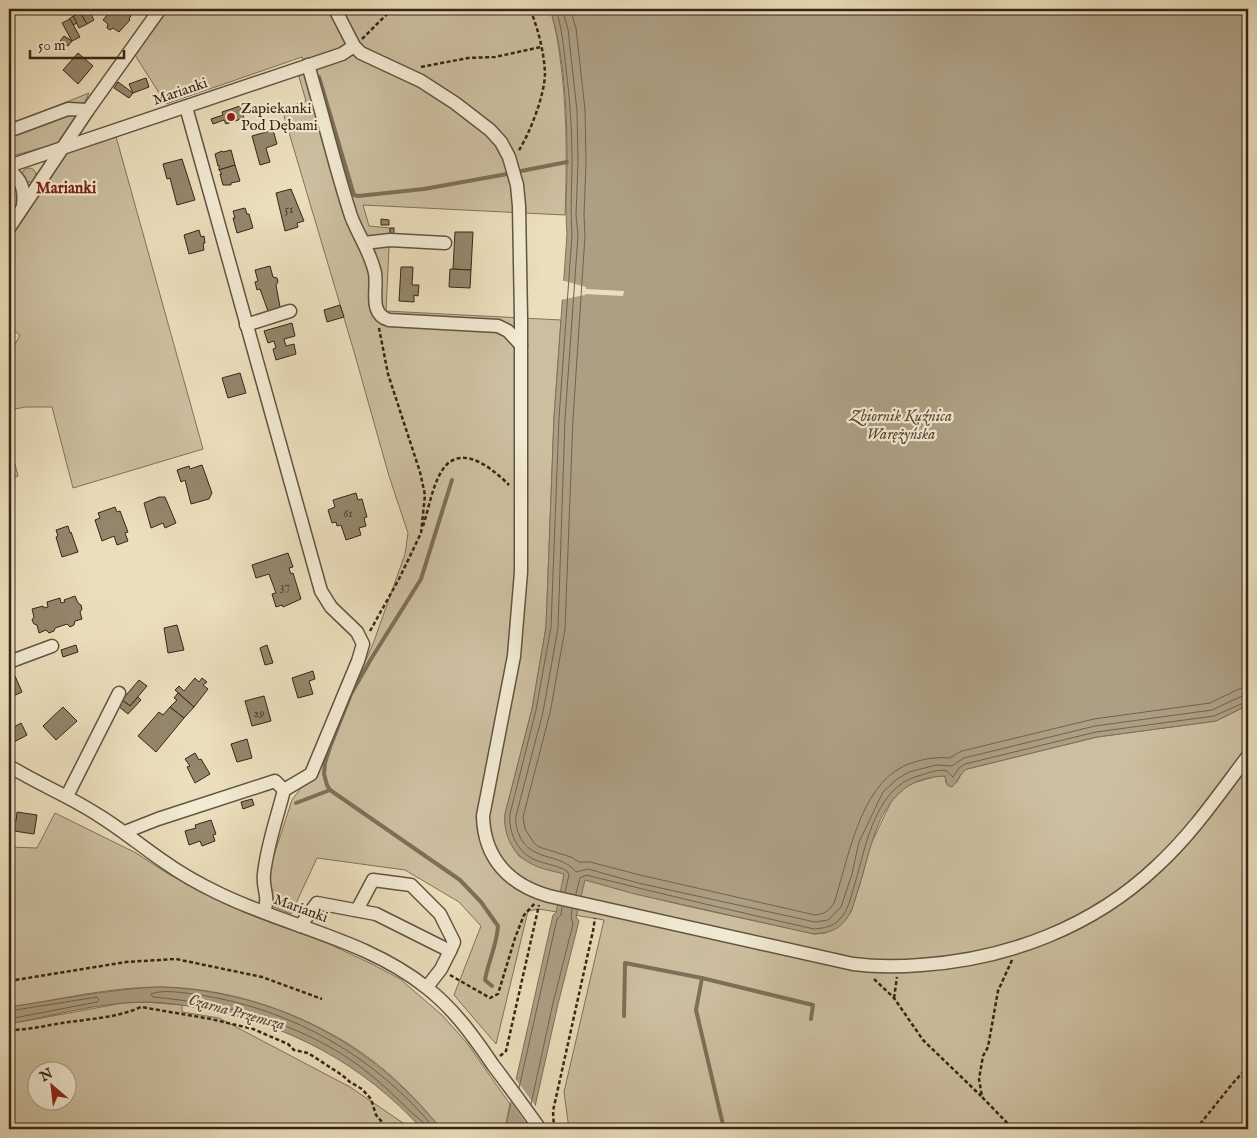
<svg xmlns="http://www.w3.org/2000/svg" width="1257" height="1138" font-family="'IM FELL English',serif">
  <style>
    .green { fill: #ccbfa0; stroke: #80725b; fill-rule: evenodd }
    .water { fill: #ad9f84; stroke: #7d6f58 }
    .pier { fill: #ebdebc }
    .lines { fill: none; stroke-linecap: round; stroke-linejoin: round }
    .shore { stroke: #71624d; stroke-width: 1 }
    .stream { stroke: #7d6f58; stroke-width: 4 }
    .building { fill: #94866c; stroke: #352616 }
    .minor-casing { stroke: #625440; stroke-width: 15 }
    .path { stroke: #352616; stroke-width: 2.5; stroke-dasharray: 4 2.5; stroke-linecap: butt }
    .minor { stroke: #f2ead3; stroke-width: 12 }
    .poi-dot { fill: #8f2418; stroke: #f2ead3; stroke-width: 2 }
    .labels { text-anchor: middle; stroke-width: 4.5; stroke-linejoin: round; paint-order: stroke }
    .number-label { font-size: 12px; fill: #4d3e2c }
    .street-label { font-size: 15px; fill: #352616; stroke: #f2ead3 }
    .poi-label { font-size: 15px; fill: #352616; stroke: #f2ead3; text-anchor: start }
    .neighbourhood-label { font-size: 16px; font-weight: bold; fill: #7a1f14; stroke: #f2ead3 }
    .water-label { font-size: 16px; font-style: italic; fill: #594a37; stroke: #f2ead3 }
  </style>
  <rect width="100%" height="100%" fill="#ebdebc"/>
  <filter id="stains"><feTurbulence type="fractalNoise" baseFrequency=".004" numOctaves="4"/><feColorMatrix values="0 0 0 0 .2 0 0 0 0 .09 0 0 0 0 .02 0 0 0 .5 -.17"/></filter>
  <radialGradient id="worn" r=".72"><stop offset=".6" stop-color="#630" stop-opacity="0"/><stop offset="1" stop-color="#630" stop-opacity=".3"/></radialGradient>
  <!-- green -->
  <g class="green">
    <path d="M 166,9 L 550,9 C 557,30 559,51 562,73 C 567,121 567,167 565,215 L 363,205 L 369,226 L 390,228 L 386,311 L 561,320 L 554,418 L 546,627 L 532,709 L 505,814 C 504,829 509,844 519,856 C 524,861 543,865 551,868 C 636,898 726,914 814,934 L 826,933 L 851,912 L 862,877 L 870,846 L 892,800 L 907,786 L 913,783 L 937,776 L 945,776 L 946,783 L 957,782 L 963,771 L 967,769 L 1097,737 L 1216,721 L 1248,705 L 1248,1129 L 569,1129 L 564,1092 L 604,920 L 539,909 L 528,911 L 496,1044 L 454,995 L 481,926 L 459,902 L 405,870 L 317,858 L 291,914 L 259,901 L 292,800 L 321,761 L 373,644 L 405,554 L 408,533 L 389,476 L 355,355 L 282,109 L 306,101 L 299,77 L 306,70 L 302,57 L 166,104 L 135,55 Z"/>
    <polygon points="89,93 78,117 58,143 9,157 9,125"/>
    <polygon points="115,133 203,449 73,488 52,407 26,407 9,410 9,356 20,335 9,327 9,236 64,154"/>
    <circle cx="29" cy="175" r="7"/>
    <polygon points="9,440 18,476 9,479"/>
    <path d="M 55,813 L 136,853 L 170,875 L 243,912 L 329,944 L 372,964 L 400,979 L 442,1015 L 467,1043 L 510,1104 L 505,1129 L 441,1129 C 426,1110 408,1091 389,1074 C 330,1022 239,987 159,987 C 109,987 59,1000 9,1007 L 9,847 L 37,848 Z"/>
    <path d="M 145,1002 L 182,1005 L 182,1012 L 219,1018 L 350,1087 L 412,1129 L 9,1129 L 9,1024 L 123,1003 ZM 38,1070 L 68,1070 L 68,1100 L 38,1100 Z"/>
  </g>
  <!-- water -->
  <g class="water">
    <path d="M 550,9 L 1248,9 L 1248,705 L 1216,721 L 1097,737 L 967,769 C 960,773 958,781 952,787 L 947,785 L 945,776 C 879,778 874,841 858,890 C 854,902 852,915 842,924 C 834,932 825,933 814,934 L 635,894 L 585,880 L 576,917 L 579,921 L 558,1004 L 530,1129 L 505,1129 L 553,915 L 556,913 L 564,874 C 553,871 540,869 530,863 C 512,854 503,833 505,814 L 532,709 L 546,627 L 554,418 L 567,234 C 565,210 567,186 567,161 C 567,112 565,56 550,9 Z"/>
    <path d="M 160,987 C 273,991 370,1041 441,1129 L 422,1129 C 364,1065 289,1024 204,1009 C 184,1005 164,1002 144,1002 C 102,1002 51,1016 9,1024 L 9,1007 C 59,1000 108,989 160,987 Z"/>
  </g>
  <!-- pier -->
  <g class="pier">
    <polygon points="561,280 586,287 586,289 624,291 623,296 585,294 585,295 560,300"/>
    <polygon points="514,1077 538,1109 533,1129 530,1129 509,1099"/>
  </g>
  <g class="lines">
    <!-- shore -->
    <g class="shore">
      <path d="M 556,9 C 562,29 564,49 566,69 C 570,100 572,131 572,162 C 572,186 570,210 572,235 L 559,418 L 551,627 L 536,710 L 510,814 C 508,831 517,851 533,859 C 544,864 557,865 567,871 L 569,875 L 565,892"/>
      <path d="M 562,9 L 568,29 L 577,111 L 578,162 L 576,215 L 578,235 L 565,419 L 558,628 L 543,712 L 516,816 C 515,824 517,831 521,839 C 535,862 561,853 576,872 L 588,869 L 638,883 L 815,922 L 828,920 L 841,907 L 852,874 L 859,842 L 883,792 L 897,779 L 909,772 L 936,765 L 952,766 L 964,758 L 1095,726 L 1212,710 L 1242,696 L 1248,695"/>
      <path d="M 570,9 L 576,28 L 585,110 L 586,162 L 584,215 L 585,236 L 573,419 L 565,629 L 550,713 L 523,817 L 525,829 L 534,843 L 539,847 L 571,857 L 579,862 L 590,862 L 640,875 L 815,915 C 825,914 829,911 834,903 C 848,861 859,787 904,766 C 913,762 927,758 937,758 C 941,757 945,758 949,758 C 953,757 958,752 962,751 L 1094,719 L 1210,703 L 1239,689 L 1248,687"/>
      <path d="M 576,894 L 580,878 L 586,875 C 662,894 738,912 814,929 C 824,928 832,927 839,920 C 847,912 850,901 853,890 C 865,852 873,788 918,776 C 926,774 941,767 948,772 C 950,774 951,776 953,777 L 959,768 L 965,764 L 1096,732 L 1214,716 L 1248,701"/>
      <polyline points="9,1011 97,997 99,1000 97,1002 9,1019"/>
      <polyline points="519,1088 557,919 561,915 562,907"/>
      <polyline points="531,1104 553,1003 573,924 571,918 572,909"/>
      <path d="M 426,1129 L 425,1124 C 406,1109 390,1090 371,1075 C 310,1025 230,1004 153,997 L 151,994 C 162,989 187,993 200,995 C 292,1009 376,1057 435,1129"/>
    </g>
    <!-- stream -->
    <g class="stream">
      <polyline points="319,77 354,195 358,196 424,189 507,174"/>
      <polyline points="521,171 567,162"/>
      <path d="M 452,480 L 421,579 L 371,659 L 351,694 L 330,747 L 325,763 L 324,774 L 327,785 L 330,790 L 460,880 L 481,902 L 498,926 C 497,945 488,962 485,980 L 492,986"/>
      <polyline points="296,803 330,790"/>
      <polyline points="702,978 813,1005 811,1019"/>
      <polyline points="624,1016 625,963 702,978 696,1010 724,1129"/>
    </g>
  </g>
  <!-- building -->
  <g class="building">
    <polygon points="33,9 48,9 37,15"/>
    <polygon points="88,9 94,20 87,24 80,13"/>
    <polygon points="112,9 135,9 129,19 130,20 119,32 113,28 110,30 107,28 108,24 103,20"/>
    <polygon points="80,13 87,24 79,28 73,16"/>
    <polygon points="73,16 77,23 73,25 69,19"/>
    <polygon points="70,19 80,37 72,41 62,23"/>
    <polygon points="64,36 72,41 68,46 60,41"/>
    <polygon points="78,53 93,66 78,84 63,70"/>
    <polygon points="146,78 149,87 133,93 129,84"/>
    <polygon points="118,82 133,93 129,98 114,88"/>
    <polygon points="240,106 244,118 226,124 224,120 213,124 211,119 223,115 222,112"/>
    <polygon points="273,130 277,144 266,148 270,162 260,165 252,136"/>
    <polygon points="231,150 235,165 219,170 219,165 218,166 215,154 222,151 223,152"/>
    <polygon points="182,159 195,200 177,205 170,178 167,179 163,164"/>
    <polygon points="235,165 240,181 231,183 231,185 223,185 220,174 222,174 219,170"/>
    <polygon points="291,189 304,221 297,223 298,227 285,231 276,193"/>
    <polygon points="245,208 247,214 249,214 253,228 237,233 233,218 235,218 233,211"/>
    <polygon points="381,219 389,220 389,225 381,225"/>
    <rect x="390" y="228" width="4" height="6"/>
    <polygon points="199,230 201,237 204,236 205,243 203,243 204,250 189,254 184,235"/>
    <polygon points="455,232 473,232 471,270 453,269"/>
    <polygon points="270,266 273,277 277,278 278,282 276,285 280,307 268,311 260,289 257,290 255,282 258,281 255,270"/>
    <polygon points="401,267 413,267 412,285 419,285 418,296 414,295 414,302 399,301"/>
    <polygon points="450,269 471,270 470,288 449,287"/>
    <polygon points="340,305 344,317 327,322 324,310"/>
    <polygon points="292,323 295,336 284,339 286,346 294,344 296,354 276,360 273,349 276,348 274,341 268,343 264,331"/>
    <polygon points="240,373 246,393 228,398 222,378"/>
    <polygon points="202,465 212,493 209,499 191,504 185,480 181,482 177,470 189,466 190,469"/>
    <polygon points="356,493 358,500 362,499 367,517 364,518 366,526 359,528 361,535 346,540 341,525 337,526 336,522 332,523 328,510 335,507 333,500"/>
    <polygon points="159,497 165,497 176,523 165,528 163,523 151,528 144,503"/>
    <polygon points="115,507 117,512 120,511 128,532 125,533 128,541 117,545 114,536 102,541 95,520 100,518 98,513"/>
    <polygon points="68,526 70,533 71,532 78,552 62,557 56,537 58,536 56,530"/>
    <polygon points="288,553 293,567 289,568 291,574 293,573 301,599 283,607 282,605 276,607 272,594 276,593 269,574 256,578 252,565"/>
    <polygon points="75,596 78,603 81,605 82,609 80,612 82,619 75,621 74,625 70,627 67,624 55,628 54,631 49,633 46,630 39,633 37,625 34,624 32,620 34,617 32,609 43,606 44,608 48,607 47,602 60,598 61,603 65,602 64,600"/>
    <polygon points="177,625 184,650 168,653 164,628"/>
    <polygon points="76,645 78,652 63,657 61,650"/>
    <polygon points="267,645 273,663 265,665 260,648"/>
    <polygon points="313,671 315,679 309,681 313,694 298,698 292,678"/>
    <polygon points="15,676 22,692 9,698 9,679"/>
    <polygon points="195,678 199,682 202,678 207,682 203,685 208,689 194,707 175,690 179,686 184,691"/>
    <polygon points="139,680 147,686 130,706 122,700"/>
    <polygon points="178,693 194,707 184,718 170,707 177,700 174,698"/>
    <polygon points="264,696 271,721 252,726 245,701"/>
    <polygon points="138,697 141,700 128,714 118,706 122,700 130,706"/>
    <polygon points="63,707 77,721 56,740 43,726"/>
    <polygon points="170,707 184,718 156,752 138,736 159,712 163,715"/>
    <polygon points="21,723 27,735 14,742 9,733 9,730"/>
    <polygon points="247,739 252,758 237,762 231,744"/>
    <polygon points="195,753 199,760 201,759 210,774 195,783 187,767 190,766 185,759"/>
    <polygon points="252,799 254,805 243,809 241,802"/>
    <polygon points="17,812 37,815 34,834 14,831 15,827 11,826 12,820 16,821"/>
    <polygon points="211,820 216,834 213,835 215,841 202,846 200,841 189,845 185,831 196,828 195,825"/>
  </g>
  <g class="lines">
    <defs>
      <g id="minor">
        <path d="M 335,9 L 354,46 L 361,53 L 421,81 L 455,103 L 490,130 L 501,142 L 509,157 L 517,185 L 519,206 L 521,318 L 521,572 L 514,656 L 483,816 C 484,859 510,885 549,896 L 853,964 C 876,967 898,967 921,965 C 1008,959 1093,927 1157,866 C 1192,834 1219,794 1248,756"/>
        <path d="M 308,65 C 323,115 335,167 351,216 C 358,235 371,253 375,273 C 378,289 368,314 389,320 L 498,326 L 508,331 L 521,345"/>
        <path d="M 186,107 L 321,591 L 331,607 L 357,632 L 363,644 L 358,661 L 311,774 L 284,790 C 277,818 267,845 264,874 C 262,889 270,895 264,912"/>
        <polyline points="9,131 68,109 88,110"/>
        <polyline points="9,166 342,54 354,46"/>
        <path d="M 9,170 C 22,180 25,190 23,206"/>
        <polyline points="9,228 88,110 160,9"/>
        <polyline points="364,243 390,240 445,243"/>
        <polyline points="246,325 290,311"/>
        <polyline points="9,662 52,646"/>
        <path d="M 9,766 C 38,784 69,796 98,815 C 121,829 141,846 163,861 C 180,873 199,884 218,893 C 287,927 366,939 427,988 C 454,1009 474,1037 493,1065 C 509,1086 525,1108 540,1129"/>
        <polyline points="67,796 119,693"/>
        <polyline points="125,832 158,819 275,781 284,790"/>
        <polyline points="357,910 373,880 411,885 440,914 454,942 450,951"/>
        <polyline points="300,926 317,903 376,914 450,951 441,969 427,987"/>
      </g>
    </defs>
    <!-- minor casing -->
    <use href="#minor" class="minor-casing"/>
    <!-- path -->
    <g class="path">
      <polyline points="362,39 392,9"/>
      <polyline points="421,67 468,58 495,57 541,47"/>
      <path d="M 519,150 C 530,133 545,94 545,73 C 544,52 538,28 530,9"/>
      <path d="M 423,526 C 428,511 431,493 438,478 C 455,439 489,465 509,485"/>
      <polyline points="370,631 399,579 421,533 425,495 420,472 388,374 379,328"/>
      <polyline points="1012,960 998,991 988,1047 983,1056 979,1079 982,1097 1013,1129"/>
      <polyline points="450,975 490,998 498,994 515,938 524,915 535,903"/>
      <polyline points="874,979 894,998 923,1040 981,1096"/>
      <polyline points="9,981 126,962 176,959 262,977 322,999"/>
      <polyline points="894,998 897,977"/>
      <path d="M 9,1030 C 27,1030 44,1026 62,1023 C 88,1019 117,1018 141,1007 L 211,1019 L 253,1029 L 288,1044 L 294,1050 L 308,1053 L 342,1075 L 350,1082 L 362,1089 L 371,1099 L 376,1115 L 388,1129"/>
      <polyline points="500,1056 506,1051 539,905"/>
      <polyline points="554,1129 553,1111 593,931 595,918"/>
      <polyline points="1196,1129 1233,1083 1248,1067"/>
    </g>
    <!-- minor -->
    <use href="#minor" class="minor"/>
  </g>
  <!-- markers -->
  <circle class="poi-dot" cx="231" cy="117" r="5"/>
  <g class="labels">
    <!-- number labels -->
    <g class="number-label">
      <text x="289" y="213">51</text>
      <text x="348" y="517">61</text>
      <text x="285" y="590">37</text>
      <text x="259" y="717">29</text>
    </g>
    <!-- street labels -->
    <g class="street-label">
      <text transform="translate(180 91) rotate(-19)" y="5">Marianki</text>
      <text transform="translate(301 908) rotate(20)" y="5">Marianki</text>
    </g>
    <!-- poi labels -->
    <g class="poi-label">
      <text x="241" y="113">Zapiekanki<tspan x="241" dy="17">Pod Dębami</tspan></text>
    </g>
    <!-- neighbourhood labels -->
    <g class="neighbourhood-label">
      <text x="66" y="193">Marianki</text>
    </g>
    <!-- water labels -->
    <g class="water-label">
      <text x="901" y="421">Zbiornik Kuźnica<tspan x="901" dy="18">Warężyńska</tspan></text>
      <text transform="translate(237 1011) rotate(15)" y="6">Czarna Przemsza</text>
    </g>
  </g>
  <!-- margin -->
  <rect width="1257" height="1138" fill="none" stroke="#ebdebc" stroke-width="30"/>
  <rect x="10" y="10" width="1237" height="1118" fill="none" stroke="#352616" stroke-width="2.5"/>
  <rect x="15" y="15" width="1227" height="1108" fill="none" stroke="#352616"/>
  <!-- north arrow -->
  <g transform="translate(52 1086) rotate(332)"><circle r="24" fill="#f2ead3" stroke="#a69c87"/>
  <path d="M0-4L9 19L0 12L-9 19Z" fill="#8f2418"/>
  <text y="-8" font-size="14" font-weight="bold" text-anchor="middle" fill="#352616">N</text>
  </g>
  <!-- scale -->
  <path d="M30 50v8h94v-8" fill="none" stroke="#352616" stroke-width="2.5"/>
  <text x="38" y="50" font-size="15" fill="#352616" stroke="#f2ead3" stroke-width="4" paint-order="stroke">50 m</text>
  <rect width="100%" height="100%" filter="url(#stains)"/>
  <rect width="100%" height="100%" fill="url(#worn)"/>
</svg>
